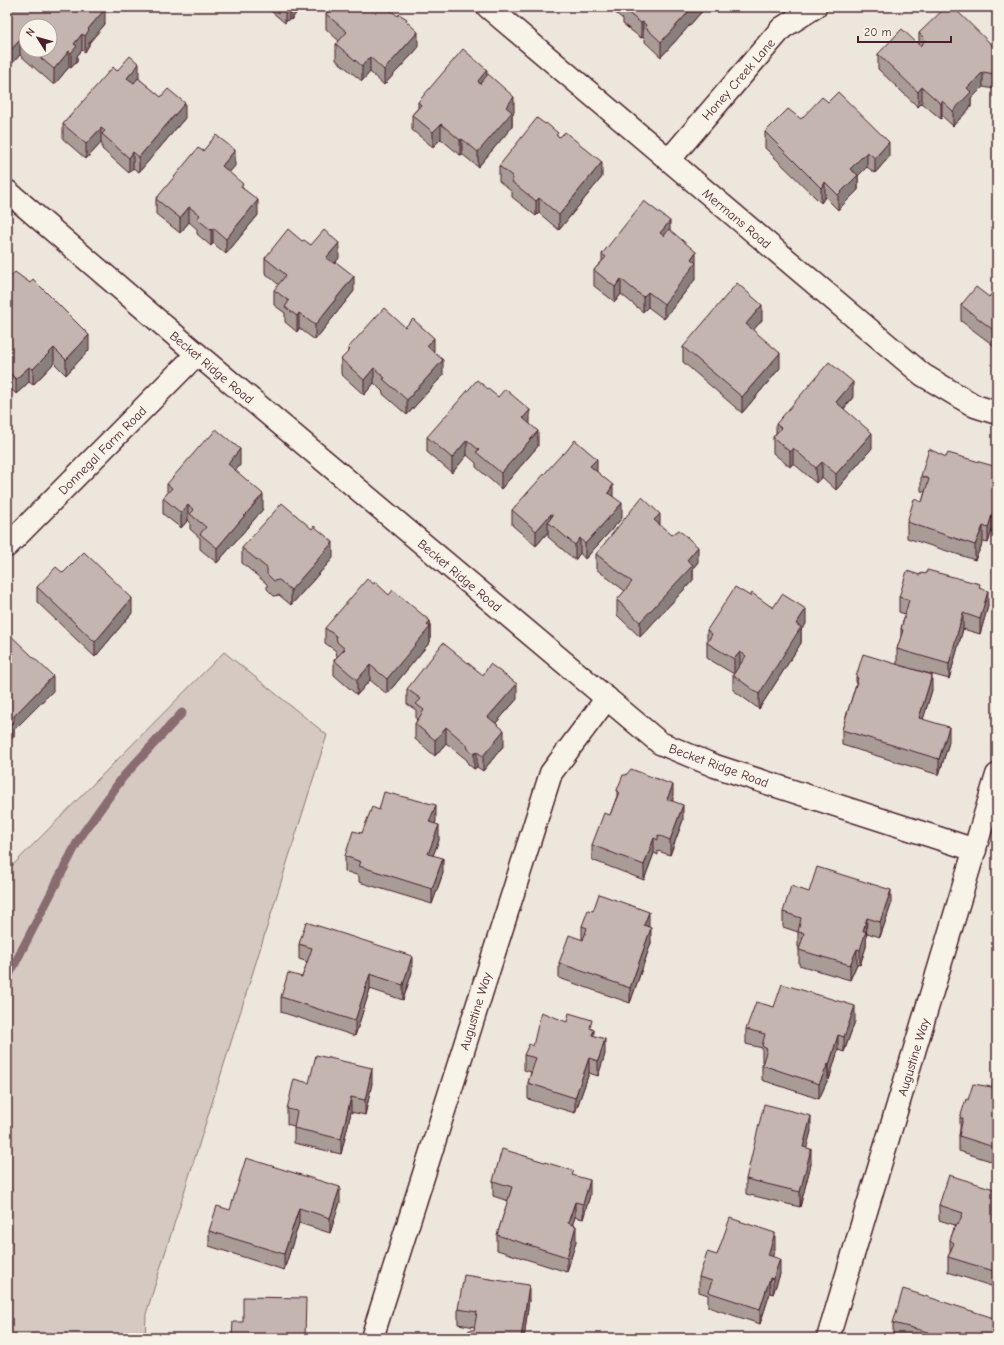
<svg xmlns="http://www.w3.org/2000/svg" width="1004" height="1345" font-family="'Comic Neue',sans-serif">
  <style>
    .green { fill: #d5c9c2; stroke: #907476 }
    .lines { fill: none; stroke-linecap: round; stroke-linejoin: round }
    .stream { stroke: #896c6f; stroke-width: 9 }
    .minor-casing { stroke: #4a1f2b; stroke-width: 25 }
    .minor { stroke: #f7f3e8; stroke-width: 22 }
    .wall { fill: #a99c97; stroke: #4a1f2b; fill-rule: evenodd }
    .shaded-wall { fill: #897f7b; stroke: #4a1f2b }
    .building { fill: #c4b5b0; stroke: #4a1f2b }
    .labels { text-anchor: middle; stroke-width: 4; stroke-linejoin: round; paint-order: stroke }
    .street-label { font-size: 13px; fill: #4a1f2b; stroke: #f7f3e8 }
  </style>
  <rect width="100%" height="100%" fill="#ece6dd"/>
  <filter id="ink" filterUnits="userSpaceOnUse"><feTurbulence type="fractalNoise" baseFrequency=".025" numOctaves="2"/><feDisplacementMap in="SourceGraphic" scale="8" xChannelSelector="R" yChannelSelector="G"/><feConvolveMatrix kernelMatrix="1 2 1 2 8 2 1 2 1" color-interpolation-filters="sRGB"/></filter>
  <g filter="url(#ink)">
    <!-- green -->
    <polygon class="green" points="224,652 327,735 146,1314 145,1338 7,1338 7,871"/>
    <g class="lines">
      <!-- stream -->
      <polyline class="stream" points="7,979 79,839 123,777 182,713"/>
      <defs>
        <g id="minor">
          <polyline points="488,7 923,375 975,406 997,413"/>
          <polyline points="669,160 782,28 815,7"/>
          <polyline points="7,191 197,354 660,743 715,766 975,850"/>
          <polyline points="7,546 197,354"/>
          <polyline points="372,1338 551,773 607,698"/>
          <polyline points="828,1338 997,775"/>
        </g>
      </defs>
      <!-- minor casing -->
      <use href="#minor" class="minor-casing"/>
      <!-- minor -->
      <use href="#minor" class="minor"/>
    </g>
    <!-- wall -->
    <g class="wall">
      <path d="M 7,7 L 105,24 L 89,43 L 89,45 L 85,52 L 82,50 L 77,56 L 77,62 L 71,68 L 69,67 L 54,85 L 20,55 L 7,69 ZM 26,26 L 50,50 L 26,50 Z"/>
      <polygon points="266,7 301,7 291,20 289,19 285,23"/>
      <polygon points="608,7 706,7 661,57 645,42 645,39 643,37 641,38 623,24 623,19"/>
      <polygon points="326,14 398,16 407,22 418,48 384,85 370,72 362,81 336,60 336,44 339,41 326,29"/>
      <polygon points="919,33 997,50 994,89 983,87 971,99 971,107 953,126 942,116 941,119 922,103 918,107 878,69 878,54 919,45"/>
      <polygon points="117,71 139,79 185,118 139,172 133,168 129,173 102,149 102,144 101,143 86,159 63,139 63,124"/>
      <polygon points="487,76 514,112 512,115 512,127 478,167 462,154 460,155 441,139 433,147 412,130 412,115 418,108 418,102"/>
      <polygon points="801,119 889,157 875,173 867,167 858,176 858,190 838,210 825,197 821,203 765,148 765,132"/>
      <polygon points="558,136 602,177 559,230 539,213 536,216 512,197 512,192 499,181 499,166"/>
      <polygon points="203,151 235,166 229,172 243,188 258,215 226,254 213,243 211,246 197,234 197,229 189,222 180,233 156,214 156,199"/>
      <polygon points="670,231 696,278 664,319 648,307 643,312 621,294 615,302 594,286 594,270 602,261 602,254"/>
      <polygon points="302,241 339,258 334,264 354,291 315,340 299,328 297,332 285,322 285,313 274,305 274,290 279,285 265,273 265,258"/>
      <polygon points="7,280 89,350 66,375 54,363 33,385 29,382 16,394 7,385"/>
      <polygon points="997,288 997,348 961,321 961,305 989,297"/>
      <polygon points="762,320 753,330 780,368 742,413 683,362 683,347"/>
      <polygon points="405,327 434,352 443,375 407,415 383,394 383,392 374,383 364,395 341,374 341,359 348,352 348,348"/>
      <polygon points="853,397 844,409 872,448 836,490 822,477 816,483 793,463 790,467 773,453 773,437 776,433 776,424"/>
      <polygon points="530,424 538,446 501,489 476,467 476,463 467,455 452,473 427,452 427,437"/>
      <polygon points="946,457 997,467 997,517 996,517 988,543 983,542 975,560 907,538 907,522 922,502 925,492 921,491 921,476"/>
      <polygon points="240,465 235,471 263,509 217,563 200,549 200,538 190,529 190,522 188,520 181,528 163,514 163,498 167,494 167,484"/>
      <polygon points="597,472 613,497 622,518 585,559 580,553 575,560 548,537 548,532 536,546 512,525 512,510"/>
      <polygon points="660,525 698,562 693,568 693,580 640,637 617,615 617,600 625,591 596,569 596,554"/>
      <polygon points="242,548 333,558 291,605 279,595 274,596 267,589 267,584 242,563"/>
      <polygon points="63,573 132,613 95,657 37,602 37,587"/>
      <polygon points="920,575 980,589 988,606 980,634 963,629 949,679 905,667 932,690 923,719 949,742 939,775 842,745 842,730 856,684 856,677 897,664 897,649 901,637 901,629 905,614 899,612 899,597"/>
      <polygon points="389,595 430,621 430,642 387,694 370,680 357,695 334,675 334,660 337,657 336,651 325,643 325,628"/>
      <polygon points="750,596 806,624 801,630 801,643 759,709 733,690 733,675 734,674 707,658 707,630"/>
      <polygon points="7,632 53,691 14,730 14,736 7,743"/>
      <polygon points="483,675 517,699 496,723 504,745 483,771 477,767 474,769 468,764 467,760 446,743 435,756 415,739 415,724 417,720 416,719 416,710 407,704 407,689"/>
      <polygon points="617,790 673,800 672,801 683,820 670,855 658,851 658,855 654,853 644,880 592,860 592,845 610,815 617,796"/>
      <polygon points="379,810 436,821 435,823 439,840 433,855 443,873 432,904 359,882 359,876 345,871 345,856"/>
      <polygon points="809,892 891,905 880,937 867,933 866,936 866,947 860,965 857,964 850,980 799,965 799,947 798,947 798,932 783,927 783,912"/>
      <polygon points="582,926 649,927 651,943 630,1003 559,978 559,963 582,940"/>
      <polygon points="299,944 412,972 403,1000 370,989 355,1036 281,1012 281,997 302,977 308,962 299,959"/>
      <polygon points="774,1007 855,1021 844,1052 838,1050 829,1080 828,1079 819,1099 762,1080 762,1065 763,1062 762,1062 762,1048 746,1044 746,1029"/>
      <polygon points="567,1022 592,1029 594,1036 605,1054 598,1076 589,1073 575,1113 528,1099 528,1083 531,1072 524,1070 524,1055 533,1046"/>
      <polygon points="997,1070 997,1163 959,1151 959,1136 960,1129 960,1118 968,1100 992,1087"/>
      <polygon points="309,1083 372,1083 365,1115 351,1112 341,1154 294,1143 294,1126 287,1124 287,1109"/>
      <polygon points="811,1131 806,1148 811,1164 800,1207 746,1194 746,1179"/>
      <polygon points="574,1176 590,1195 583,1219 575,1217 572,1225 576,1241 567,1272 497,1250 497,1235 508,1201 493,1196 493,1181"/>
      <polygon points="997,1190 997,1288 948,1272 948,1257 950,1252 950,1240 955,1225 939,1220 939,1205"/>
      <polygon points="340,1202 330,1233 299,1223 284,1270 209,1246 209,1231 230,1210"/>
      <polygon points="775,1249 772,1256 780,1274 773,1294 770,1293 760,1324 708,1307 708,1295 699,1292 699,1277 717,1255"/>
      <polygon points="529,1300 524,1338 468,1338 474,1330 475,1327 458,1324 458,1309"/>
      <polygon points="893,1323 997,1338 893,1338"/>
    </g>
    <!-- shaded-wall -->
    <g class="shaded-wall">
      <polygon points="286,7 289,7 289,19 285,23 285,8"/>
      <polygon points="291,7 301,7 291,20"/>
      <polygon points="693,7 706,7 661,57 661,42"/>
      <polygon points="105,9 105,24 89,43 89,45 85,52 85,36 88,29"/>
      <polygon points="643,22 643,37 641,38 641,23"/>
      <polygon points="418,32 418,48 384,85 384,70"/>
      <polygon points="82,34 82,50 77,56 77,62 71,68 71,53 74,44"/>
      <polygon points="20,40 20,55 7,69 7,54"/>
      <polygon points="69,51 69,67 54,85 54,69"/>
      <polygon points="370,57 370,72 362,81 362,66"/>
      <polygon points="139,64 139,79 127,93 127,78"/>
      <polygon points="487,70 487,85 478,96 478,81"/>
      <polygon points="997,71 997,86 994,89 994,74"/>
      <polygon points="983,72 983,87 971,99 971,107 953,126 953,111 967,88"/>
      <polygon points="922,87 922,103 918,107 918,92"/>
      <polygon points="514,97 514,112 512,115 512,127 478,167 478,152 506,107"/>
      <polygon points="942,101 942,116 941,119 941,104"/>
      <polygon points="185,103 185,118 139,172 139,157"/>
      <polygon points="441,124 441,139 433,147 433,132"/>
      <polygon points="101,128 101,143 86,159 86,144"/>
      <polygon points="462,139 462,154 460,155 460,140"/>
      <polygon points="889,142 889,157 875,173 875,158"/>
      <polygon points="235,150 235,166 222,181 222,166"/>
      <polygon points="133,152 133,168 129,173 129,158"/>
      <polygon points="867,152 867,167 858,176 858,190 838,210 838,195 850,169"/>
      <polygon points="602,162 602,177 559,230 559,215"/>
      <polygon points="825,182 825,197 821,203 821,188"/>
      <polygon points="539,198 539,213 536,216 536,201"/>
      <polygon points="258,200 258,215 226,254 226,239"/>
      <polygon points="189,207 189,222 180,233 180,218"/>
      <polygon points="670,221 670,237 660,249 660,233"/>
      <polygon points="213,228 213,243 211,246 211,230"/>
      <polygon points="339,243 339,258 326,273 326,258"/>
      <polygon points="696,252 696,278 664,319 664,304 691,259"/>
      <polygon points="354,276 354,291 315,340 315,325"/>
      <polygon points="621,279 621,294 615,302 615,287"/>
      <polygon points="648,292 648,307 643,312 643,297"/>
      <polygon points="762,305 762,320 746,339 746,324"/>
      <polygon points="299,313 299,328 297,332 297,316"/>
      <polygon points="89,335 89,350 66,375 66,360"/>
      <polygon points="434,338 434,353 427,346"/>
      <polygon points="54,348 54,363 33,385 33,369"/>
      <polygon points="780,353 780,368 742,413 742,397"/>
      <polygon points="443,360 443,375 407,415 407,400"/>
      <polygon points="29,367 29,382 16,394 16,379"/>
      <polygon points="374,368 374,383 364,395 364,380"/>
      <polygon points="853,382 853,397 836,417 836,402"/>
      <polygon points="530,410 530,426 523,418"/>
      <polygon points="538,431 538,446 501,489 501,473"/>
      <polygon points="872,433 872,448 836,490 836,474"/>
      <polygon points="467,440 467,455 452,473 452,458"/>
      <polygon points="793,448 793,463 790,467 790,452"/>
      <polygon points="240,449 240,465 228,480 228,464"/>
      <polygon points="597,459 597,474 590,466"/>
      <polygon points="822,462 822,477 816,483 816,468"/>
      <polygon points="613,485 613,500 608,493"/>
      <polygon points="263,494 263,509 217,563 217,548"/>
      <polygon points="996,502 996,517 988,543 988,528"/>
      <polygon points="622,503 622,518 585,559 585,544"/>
      <polygon points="188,505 188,520 181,528 181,513"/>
      <polygon points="551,514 551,524 548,522 548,532 536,546 536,531"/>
      <polygon points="660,514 660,529 654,520"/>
      <polygon points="983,526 983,542 975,560 975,545"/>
      <polygon points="580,538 580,553 575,560 575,545"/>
      <polygon points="333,542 333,558 291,605 291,590"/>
      <polygon points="698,547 698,562 693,568 693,580 640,637 640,622 687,560"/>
      <polygon points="988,591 988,606 980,634 980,619"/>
      <polygon points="132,598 132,613 95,657 95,642"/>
      <polygon points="806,609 806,624 801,630 801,643 759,709 759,694 796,624"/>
      <polygon points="963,613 963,629 949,679 949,664"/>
      <polygon points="430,621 430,642 387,694 387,679"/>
      <polygon points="740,652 740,667 734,674 734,659"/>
      <polygon points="370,665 370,680 357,695 357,680"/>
      <polygon points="932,675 932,690 919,733 919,718"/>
      <polygon points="53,676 53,691 14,730 14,736 8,743 8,728 14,716"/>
      <polygon points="517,684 517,699 488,732 488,717"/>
      <polygon points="446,727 446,743 435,756 435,740"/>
      <polygon points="949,727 949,742 939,775 939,759"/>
      <polygon points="504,730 504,745 483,771 483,756"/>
      <polygon points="477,752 477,767 474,769 474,754"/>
      <polygon points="673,785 673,800 667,814 667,799"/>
      <polygon points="436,805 436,821 429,837 429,822"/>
      <polygon points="683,805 683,820 670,855 670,840"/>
      <polygon points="439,825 439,840 428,869 428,854"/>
      <polygon points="654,838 654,853 644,880 644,865"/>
      <polygon points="443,858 443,873 432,904 432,889"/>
      <polygon points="891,890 891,905 880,937 880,922"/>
      <polygon points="649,912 649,927 644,925"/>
      <polygon points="867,918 866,947 860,965 860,950 863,931"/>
      <polygon points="651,928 651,943 630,1003 630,988"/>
      <polygon points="857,949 857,964 850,980 850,965"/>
      <polygon points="412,956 412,972 403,1000 403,985"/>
      <polygon points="370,974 370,989 355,1036 355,1021"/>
      <polygon points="855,1006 855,1021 844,1052 844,1037"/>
      <polygon points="594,1030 594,1045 592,1035"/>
      <polygon points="838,1035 838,1050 829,1080 829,1065"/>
      <polygon points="605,1039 605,1054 598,1076 598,1061"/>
      <polygon points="589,1058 589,1073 575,1113 575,1098"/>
      <polygon points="828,1064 828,1079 819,1099 819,1084"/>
      <polygon points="372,1068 372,1083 365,1115 365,1100"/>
      <polygon points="351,1097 351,1112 341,1154 341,1139"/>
      <polygon points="811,1116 811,1131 803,1162 803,1147"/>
      <polygon points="811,1149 811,1164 800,1207 800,1192"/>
      <polygon points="590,1180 590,1195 583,1219 583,1204"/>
      <polygon points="340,1187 340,1202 330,1233 330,1218"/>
      <polygon points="575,1202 575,1217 568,1239 568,1223"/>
      <polygon points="299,1208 299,1223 284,1270 284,1254"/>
      <polygon points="576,1226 576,1241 567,1272 567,1257"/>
      <polygon points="775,1233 775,1249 768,1270 768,1255"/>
      <polygon points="780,1259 780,1274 773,1294 773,1279"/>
      <polygon points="770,1278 770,1293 760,1324 760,1309"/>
      <polygon points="529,1285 529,1300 524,1338 521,1338"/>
      <polygon points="997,1323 997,1338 992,1338"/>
    </g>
    <!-- building -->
    <g class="building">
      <polygon points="7,7 103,7 105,9 88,29 89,30 85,36 82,34 74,44 77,46 71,53 69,51 54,69 31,50 50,50 50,26 26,26 26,45 20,40 7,54"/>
      <polygon points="332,7 386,7 398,16 399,14 407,19 406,21 418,32 384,70 370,57 362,66 336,44 347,32 326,14"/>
      <polygon points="624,7 693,7 661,42 645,27 646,25 643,22 641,23 623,9"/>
      <polygon points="946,7 953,7 997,50 997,71 994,74 983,72 967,88 971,92 953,111 942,101 941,104 922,87 918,92 878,54 902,29 920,46 926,40 919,33"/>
      <polygon points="463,49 487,70 478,81 480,84 488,74 514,97 506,107 512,112 478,152 462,139 460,140 441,124 433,132 412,115 421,105 418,102"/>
      <polygon points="130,56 139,64 127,78 134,83 138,78 161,97 168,89 185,103 139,157 133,152 129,158 102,134 105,131 101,128 86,144 63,124 113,67 117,71"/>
      <polygon points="838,92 889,142 875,158 867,152 850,169 858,175 838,195 825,182 821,188 765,132 788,109 801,119 822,97 828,102"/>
      <polygon points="537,118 545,124 546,123 558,133 556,135 560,137 565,132 602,162 559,215 539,198 536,201 512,182 512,176 499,166"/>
      <polygon points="216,135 235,150 222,166 243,184 241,187 258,200 226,239 213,228 211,230 197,219 200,215 189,207 180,218 156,199 198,148 203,151"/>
      <polygon points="644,201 670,221 660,233 664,236 669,229 696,252 691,259 696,263 664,304 648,292 643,297 621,279 615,287 594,270 606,257 602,254"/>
      <polygon points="288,229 302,241 304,240 311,245 324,230 339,243 326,258 335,264 336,262 354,276 315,325 299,313 297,316 285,307 289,301 274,290 286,275 265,258"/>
      <polygon points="15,272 30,283 33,279 89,335 66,360 54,348 33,369 29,367 16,379 7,370 7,280"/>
      <polygon points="737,283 762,305 746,324 780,353 742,397 683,347"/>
      <polygon points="976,287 989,297 997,288 997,333 961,305"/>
      <polygon points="384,308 405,327 413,319 434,338 427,346 443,360 407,400 383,379 385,378 374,368 364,380 341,359 350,350 348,348"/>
      <polygon points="829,362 853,382 836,402 872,433 836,474 822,462 816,468 793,448 790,452 773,437 781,428 776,424"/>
      <polygon points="477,380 498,397 505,389 530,410 523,418 538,431 501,473 476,452 479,450 467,440 452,458 427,437"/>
      <polygon points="216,429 240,449 228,464 263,494 217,548 200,534 206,527 190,514 194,510 188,505 181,513 163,498 172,488 167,484 207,438 209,438"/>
      <polygon points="575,440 597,459 590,466 613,485 608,493 622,503 585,544 580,538 575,545 548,522 553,515 551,514 536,531 512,510 562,454 565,453"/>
      <polygon points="929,449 946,457 948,453 997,467 997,502 996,502 988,528 983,526 975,545 907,522 914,499 922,502 929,479 921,476"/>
      <polygon points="642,497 660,514 654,520 672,535 679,530 698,547 687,560 693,565 640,622 617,600 632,582 596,554"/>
      <polygon points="282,503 312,529 314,526 333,542 291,590 279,580 274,581 267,574 267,568 242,548"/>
      <polygon points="84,552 132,598 95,642 37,587 56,567 63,573"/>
      <polygon points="927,570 980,584 979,588 988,591 980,619 963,613 949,664 897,649 903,630 901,629 909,600 899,597 907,571 920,575 921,573 926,574"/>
      <polygon points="367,579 374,584 375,582 389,595 393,590 430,621 427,625 430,627 387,679 370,665 357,680 334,660 345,649 337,642 336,636 325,628"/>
      <polygon points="735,587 750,596 752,593 773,608 782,594 806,609 796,624 801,627 759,694 733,675 746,656 740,652 734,659 707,643 712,634 707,630"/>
      <polygon points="7,632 53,676 14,716 14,721 7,728"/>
      <polygon points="443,643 483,675 490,664 517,684 488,717 504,730 483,756 477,752 474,754 468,749 467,745 446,727 435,740 415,724 424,710 416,704 421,699 407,689"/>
      <polygon points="863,654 932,675 919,718 949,727 939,759 842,730 858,678 856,677"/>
      <polygon points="631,769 673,785 667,799 683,805 670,840 658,835 658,840 654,838 644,865 592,845 604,813 610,815 619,792 617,790 623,775 626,775"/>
      <polygon points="384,792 436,805 429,822 439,825 428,854 443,858 432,889 359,866 361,862 345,856 353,831 362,833 372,807 379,810"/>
      <polygon points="817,867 891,890 880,922 867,918 863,931 866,931 860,950 857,949 850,965 799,950 804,933 798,932 801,918 783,912 791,886 809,892"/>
      <polygon points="599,894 649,912 644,925 651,928 630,988 559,963 569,935 583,940 587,928 582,926 588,910 593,911"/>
      <polygon points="306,922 412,956 403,985 370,974 355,1021 281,997 288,973 302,977 312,948 299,944"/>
      <polygon points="782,984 855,1006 844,1037 838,1035 829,1065 828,1064 819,1084 762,1065 767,1049 762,1046 765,1034 746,1029 756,1002 774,1007"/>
      <polygon points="541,1012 567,1022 569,1013 592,1020 590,1028 594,1030 592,1035 605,1039 598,1061 589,1058 575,1098 528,1083 536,1058 524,1055 529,1044 533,1046"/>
      <polygon points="316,1055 372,1068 365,1100 351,1097 341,1139 294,1128 297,1111 287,1109 294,1079 309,1083"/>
      <polygon points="997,1070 997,1148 959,1136 963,1118 960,1118 966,1099 968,1100 973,1084 992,1087"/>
      <polygon points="764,1104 811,1116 803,1147 811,1149 800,1192 746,1179"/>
      <polygon points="502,1149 574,1171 572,1175 590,1180 583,1204 575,1202 568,1223 576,1226 567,1257 497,1235 512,1187 493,1181"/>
      <polygon points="246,1158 340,1187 330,1218 299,1208 284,1254 209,1231 217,1206 230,1210"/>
      <polygon points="949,1175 997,1190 997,1272 948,1257 954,1243 950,1240 956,1224 958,1225 963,1213 939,1205"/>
      <polygon points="730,1218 775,1233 768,1255 780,1259 773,1279 770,1278 760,1309 708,1292 712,1281 699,1277 707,1252 717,1255"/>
      <polygon points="464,1275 529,1285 521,1338 468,1338 469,1330 474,1330 477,1312 458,1309"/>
      <polygon points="903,1289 997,1319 997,1323 992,1338 927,1338 928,1332 893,1323"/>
      <polygon points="243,1297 306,1298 305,1338 232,1338 233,1322 243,1322"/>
    </g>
  </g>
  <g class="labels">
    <!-- street labels -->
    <g class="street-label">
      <text transform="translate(738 79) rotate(-49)" y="5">Honey Creek Lane</text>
      <text transform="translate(737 218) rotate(40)" y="5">Mermans Road</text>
      <text transform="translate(212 367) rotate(40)" y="5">Becket Ridge Road</text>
      <text transform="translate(102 450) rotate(-45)" y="5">Donnegal Farm Road</text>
      <text transform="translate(460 575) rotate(40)" y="5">Becket Ridge Road</text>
      <text transform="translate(719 765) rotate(20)" y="5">Becket Ridge Road</text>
      <text transform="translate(475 1011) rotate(-73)" y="5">Augustine Way</text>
      <text transform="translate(913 1057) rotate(-73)" y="5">Augustine Way</text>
    </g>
  </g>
  <!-- margin -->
  <rect width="1004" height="1345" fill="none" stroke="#f7f3e8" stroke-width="24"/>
  <rect x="12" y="12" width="980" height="1321" fill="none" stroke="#4a1f2b" stroke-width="1.5" filter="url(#ink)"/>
  <!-- north arrow -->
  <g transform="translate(38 38) rotate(307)"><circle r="19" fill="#f7f3e8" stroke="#b29e9c"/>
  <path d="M0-3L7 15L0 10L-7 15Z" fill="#4a1f2b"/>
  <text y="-6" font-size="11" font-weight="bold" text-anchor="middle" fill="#4a1f2b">N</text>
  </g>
  <!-- scale -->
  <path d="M858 36v6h93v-6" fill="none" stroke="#4a1f2b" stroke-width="2"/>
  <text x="864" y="36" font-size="12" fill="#4a1f2b" stroke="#f7f3e8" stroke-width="3" paint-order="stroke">20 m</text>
</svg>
